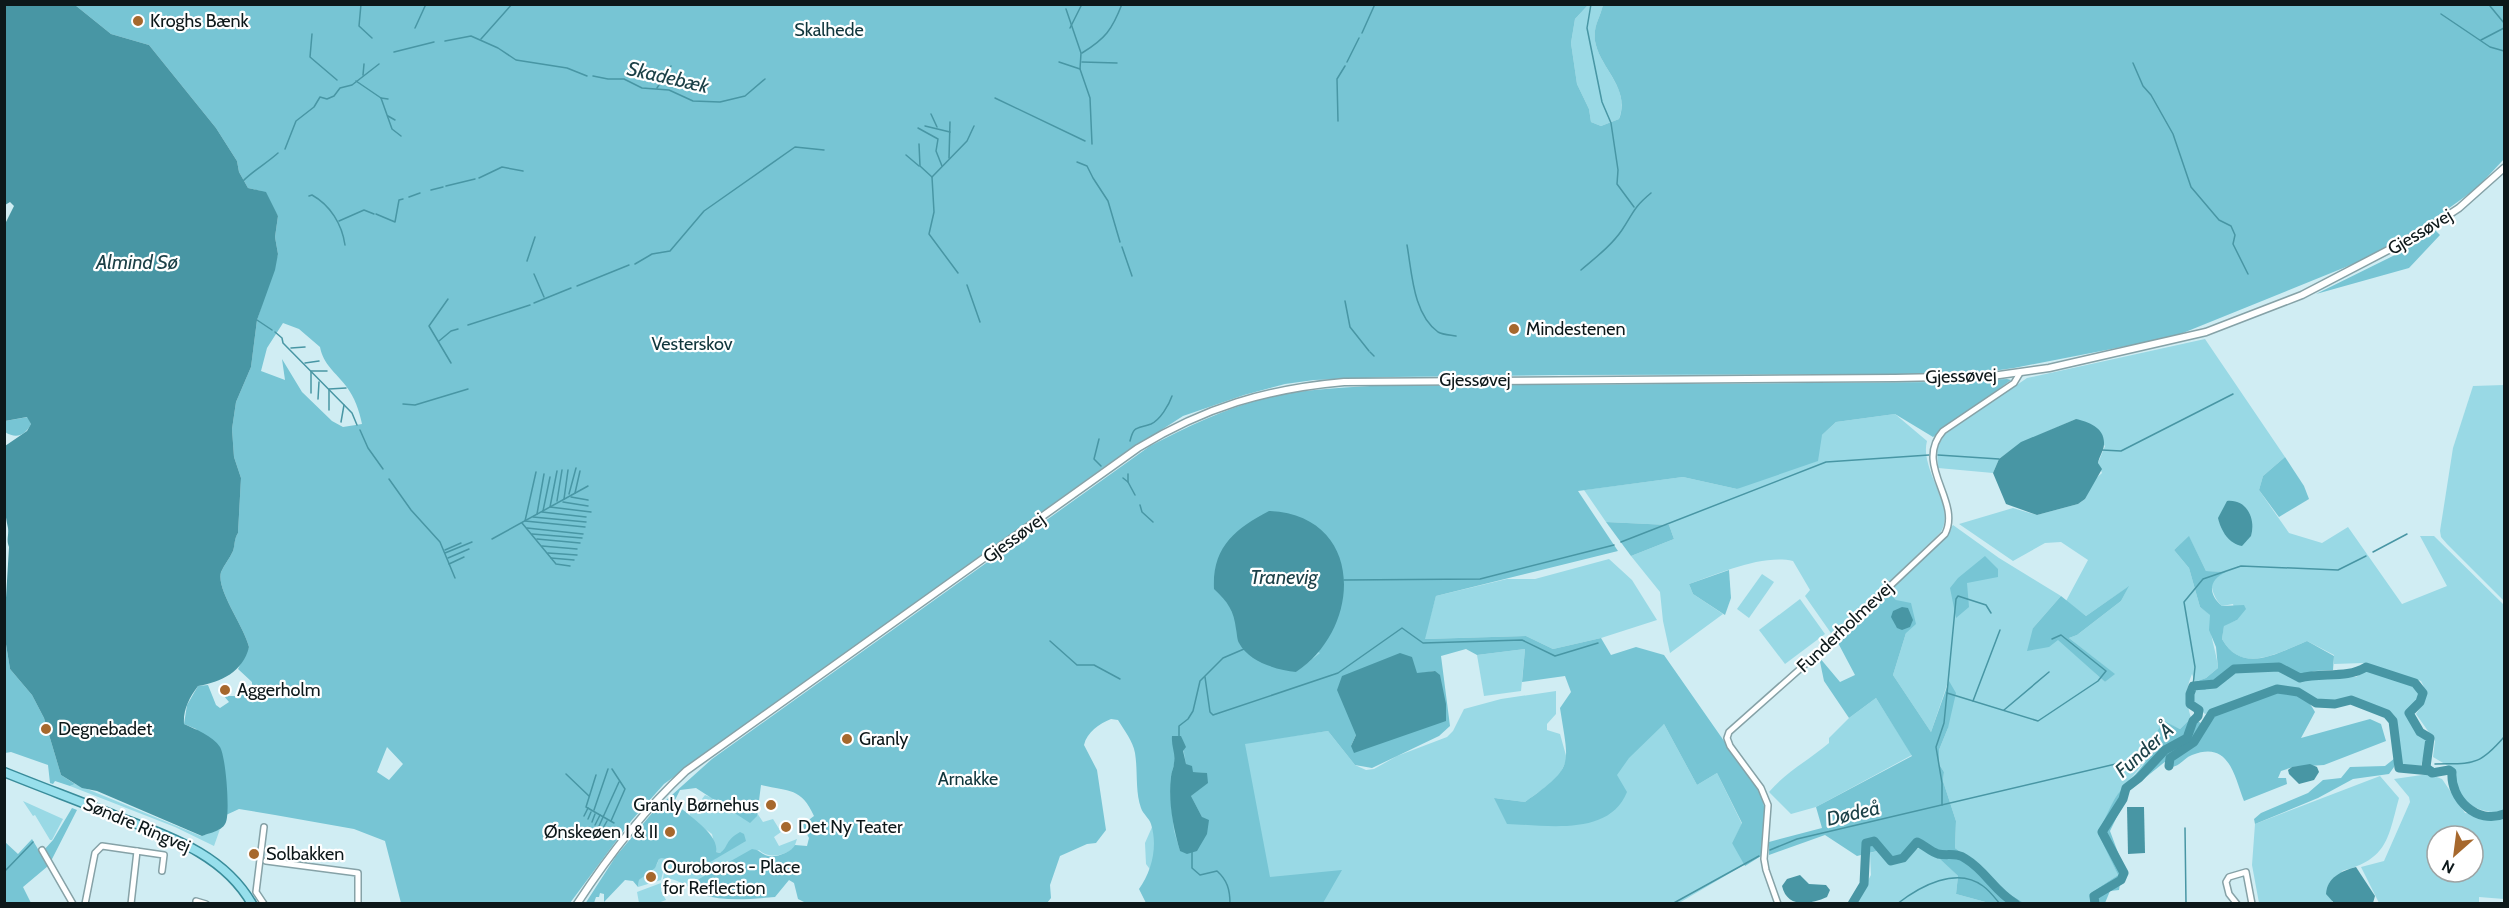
<svg xmlns="http://www.w3.org/2000/svg" width="2509" height="908" font-family="Cabin,sans-serif">
  <style>
    .green { fill: #99d9e5; fill-rule: evenodd }
    .forest { fill: #77c5d4; fill-rule: evenodd }
    .water { fill: #4896a4 }
    .lines { fill: none; stroke-linecap: round; stroke-linejoin: round }
    .stream { stroke: #4896a4; stroke-width: 1.5 }
    .river { stroke: #4896a4; stroke-width: 9 }
    .minor-casing { stroke: #86a2a7; stroke-width: 8 }
    .tertiary-casing { stroke: #86a2a7; stroke-width: 9 }
    .primary-casing { stroke: #398c9a; stroke-width: 11 }
    .minor { stroke: #fff; stroke-width: 5 }
    .tertiary { stroke: #fff; stroke-width: 6 }
    .primary { stroke: #97dfec; stroke-width: 8 }
    .poi-dot { fill: #a6682d; stroke: #fff; stroke-width: 2 }
    .labels { text-anchor: middle; stroke-width: 4.5; stroke-linejoin: round; paint-order: stroke }
    .poi-label { font-size: 18px; fill: #0d181a; stroke: #fff; text-anchor: start }
    .park-label { font-size: 18px; fill: #10363c; stroke: #fff }
    .street-label { font-size: 18px; fill: #0d181a; stroke: #fff }
    .water-label { font-size: 20px; font-style: italic; fill: #1c4148; stroke: #fff }
  </style>
  <rect width="100%" height="100%" fill="#d0edf3"/>
  <!-- green -->
  <g class="green">
    <path d="M 1588,5 L 1603,5 C 1600,18 1593,26 1595,41 C 1600,69 1631,88 1619,119 L 1601,126 L 1591,122 L 1589,109 L 1577,84 L 1571,43 L 1575,19 Z"/>
    <path d="M 2205,339 L 2285,457 L 2263,476 L 2259,490 L 2289,533 L 2322,543 L 2348,527 L 2402,604 L 2447,586 L 2420,536 L 2434,536 L 2504,605 L 2504,810 C 2497,813 2494,813 2486,811 C 2463,806 2457,793 2455,770 L 2433,757 L 2435,741 L 2416,714 C 2425,701 2429,695 2421,681 L 2363,663 L 2334,664 L 2334,655 L 2307,641 C 2277,653 2242,675 2222,639 L 2224,625 L 2237,620 L 2233,604 L 2222,606 C 2216,601 2207,585 2215,577 C 2217,575 2221,574 2224,572 L 2206,571 L 2189,537 L 2174,550 L 2189,568 L 2200,607 L 2211,615 C 2208,634 2216,648 2218,668 L 2206,678 L 2195,682 L 2192,674 C 2185,690 2186,701 2191,718 L 2180,729 L 2165,722 L 2147,759 L 2115,798 L 2099,833 L 2118,875 L 2089,894 L 2090,903 L 2024,903 L 1994,884 L 1984,870 L 1955,848 L 1956,821 L 1943,781 L 1944,772 L 1939,764 L 1939,750 L 1948,728 L 1948,682 L 1931,732 L 1893,675 L 1906,633 L 1896,600 L 1889,592 L 1953,525 L 1999,558 L 2061,596 L 2033,628 L 2058,639 L 2105,682 L 2114,674 L 2069,638 L 2077,635 L 2121,601 L 2128,587 L 2086,616 L 2066,601 L 2088,560 L 2061,542 L 2045,543 L 2013,561 L 1959,524 L 2013,508 L 2037,515 L 2078,504 L 2085,499 L 2094,480 L 2102,473 L 2098,463 L 2105,446 L 2076,419 L 2021,443 L 1999,459 L 1993,473 L 1938,468 L 1937,447 L 1945,434 L 2027,378 Z"/>
    <polygon points="2504,385 2504,601 2447,544 2441,537 2440,531 2453,448 2473,386"/>
    <path d="M 1895,414 L 1927,441 C 1919,470 1958,508 1940,533 L 1833,636 L 1805,596 L 1810,590 L 1793,561 C 1762,554 1718,574 1689,584 L 1693,594 L 1723,614 L 1670,653 L 1663,621 L 1660,592 L 1631,556 L 1674,539 L 1669,525 L 1606,522 L 1584,490 L 1683,477 L 1737,489 L 1822,435 L 1836,422 Z"/>
    <polygon points="1204,507 1404,602 1272,739 1328,731 1355,765 1366,770 1374,769 1397,756 1447,737 1453,731 1464,709 1501,699 1556,691 1556,714 1547,724 1547,730 1560,734 1567,759 1558,778 1525,802 1494,798 1528,807 1664,724 1697,785 1717,773 1742,824 1732,843 1759,856 1679,903 1183,903 1161,884 1146,864 1145,843 1156,818 1139,749 1117,701"/>
    <polygon points="1609,559 1632,580 1657,620 1601,638 1553,649 1526,636 1424,639 1436,596 1507,579 1535,579"/>
    <polygon points="1762,574 1774,582 1749,618 1737,609"/>
    <polygon points="1800,599 1825,634 1785,664 1759,630"/>
    <polygon points="1525,649 1521,691 1484,696 1477,655"/>
    <path d="M 2279,669 L 2299,681 L 2313,676 L 2356,677 L 2367,670 C 2384,677 2410,680 2421,693 L 2420,695 L 2406,716 L 2419,734 L 2428,740 L 2421,766 L 2401,764 L 2392,716 L 2385,710 L 2355,699 L 2350,698 L 2332,703 L 2317,701 L 2298,691 L 2275,687 L 2205,714 L 2193,702 L 2192,695 L 2195,689 C 2217,689 2217,679 2235,672 C 2248,667 2266,670 2279,669 Z"/>
    <path d="M 1876,698 L 1912,755 L 1816,807 L 1791,814 L 1769,792 C 1786,772 1809,760 1829,743 L 1829,738 L 1849,718 Z"/>
    <path d="M 2429,774 L 2442,779 L 2465,813 L 2504,817 L 2504,899 L 2479,897 L 2479,904 L 2379,903 L 2361,867 L 2384,861 L 2410,802 L 2409,797 L 2394,779 ZM 2437,836 L 2473,836 L 2473,872 L 2437,872 Z"/>
    <path d="M 2380,776 L 2399,798 C 2388,838 2388,859 2342,871 L 2332,902 L 2334,903 L 2259,903 L 2252,865 L 2255,824 Z"/>
    <polygon points="75,784 201,836 220,829 214,846 175,827 70,786"/>
    <path d="M 705,795 L 757,816 L 757,813 L 763,822 L 773,819 L 781,832 L 774,837 L 779,846 L 797,839 L 794,848 C 783,856 769,859 759,850 L 697,885 L 697,889 C 684,888 676,876 663,879 L 664,872 L 672,861 L 677,864 L 682,872 L 746,841 L 720,853 L 716,852 L 712,834 L 689,817 L 691,810 L 699,812 C 706,808 704,804 702,799 Z"/>
    <polygon points="23,801 63,819 52,840 50,840 35,815 33,816"/>
    <path d="M 1922,847 L 1935,854 L 1958,876 L 1956,894 L 1989,903 L 1855,904 L 1871,875 L 1870,853 L 1877,851 L 1889,863 C 1906,860 1908,851 1922,847 Z"/>
    <polygon points="666,858 671,860 663,872 661,880 638,887 639,880 657,864 659,859"/>
    <polygon points="661,883 661,891 666,900 658,903 639,903 637,892"/>
  </g>
  <!-- forest -->
  <g class="forest">
    <path d="M 75,5 L 1588,5 L 1575,19 L 1571,43 L 1577,84 L 1589,109 L 1591,122 L 1601,126 L 1619,119 C 1631,88 1600,69 1595,41 C 1593,26 1600,18 1603,5 L 2504,5 L 2504,159 L 2477,188 L 2431,221 L 2368,258 L 2173,337 L 2014,368 L 1971,374 L 1560,375 L 1392,377 L 1314,380 L 1285,384 L 1244,395 L 1183,416 L 1107,465 L 664,784 L 631,821 L 570,903 L 401,903 L 385,841 L 354,829 L 275,815 L 239,809 L 226,815 L 226,780 L 196,729 L 184,724 L 187,705 L 198,686 L 208,685 L 216,705 L 220,708 L 229,702 L 224,696 L 235,696 L 242,687 L 247,694 L 252,688 L 252,682 L 238,669 L 249,647 C 244,626 216,590 221,572 C 224,565 230,558 233,551 C 235,544 234,539 238,533 L 241,478 L 234,457 L 232,429 L 236,402 L 251,367 L 257,320 L 278,254 L 275,237 L 278,216 L 261,191 L 248,188 L 239,172 L 237,161 L 216,128 L 149,45 L 111,34 ZM 283,323 L 299,329 L 320,347 C 323,364 336,373 346,386 C 355,398 359,410 362,424 L 343,427 L 332,421 L 302,392 L 282,359 L 285,380 L 261,371 L 267,348 ZM 387,747 L 403,764 L 389,780 L 377,772 Z"/>
    <polygon points="2435,230 2440,235 2409,268 2316,294 2401,252"/>
    <path d="M 2007,379 L 2011,380 L 1933,437 L 1895,414 L 1836,422 L 1822,435 L 1818,461 L 1737,489 L 1683,477 L 1578,491 L 1618,551 L 1436,596 L 1425,639 L 1526,636 L 1553,649 L 1601,638 L 1611,655 L 1636,647 L 1664,655 L 1761,794 L 1765,810 L 1761,856 L 1745,866 L 1732,843 L 1742,823 L 1717,773 L 1697,785 L 1664,724 L 1629,758 L 1617,775 L 1627,792 C 1609,837 1546,825 1507,824 L 1494,798 L 1525,802 C 1575,766 1569,767 1560,708 L 1571,692 L 1565,676 L 1522,682 L 1525,649 L 1477,655 L 1466,649 L 1441,656 L 1450,726 L 1439,736 L 1372,768 L 1355,765 L 1328,731 L 1245,744 L 1270,877 L 1342,870 L 1323,903 L 1146,903 L 1139,889 C 1152,871 1158,846 1151,824 C 1149,818 1143,814 1141,808 C 1135,791 1138,771 1135,753 C 1133,741 1124,730 1118,720 L 1111,719 C 1099,724 1087,732 1084,745 L 1097,770 L 1106,830 L 1096,843 L 1087,844 L 1060,856 L 1050,885 L 1051,898 L 1047,903 L 806,903 L 798,899 L 794,883 L 789,880 L 775,897 C 749,899 725,902 700,894 L 697,889 L 699,879 L 752,849 C 759,850 759,852 765,855 C 773,859 791,853 795,845 L 807,846 L 809,838 L 802,825 L 814,816 C 801,787 789,792 761,785 L 757,816 L 750,823 L 696,788 L 680,790 L 674,802 C 687,815 720,834 716,852 L 720,853 C 729,847 724,841 740,832 L 744,834 L 746,841 L 688,875 C 676,870 675,856 659,859 L 655,868 L 639,880 L 638,887 L 633,881 L 625,880 L 604,902 L 604,894 L 600,893 L 599,897 L 596,897 L 594,903 L 585,904 L 616,856 L 653,812 L 712,759 L 1150,446 C 1187,427 1224,409 1265,398 C 1299,390 1335,388 1370,386 L 1941,382 ZM 1229,603 L 1320,653 L 1296,672 L 1239,643 L 1235,617 ZM 1435,671 L 1351,746 L 1356,735 L 1417,674 ZM 1173,736 L 1181,736 L 1186,764 L 1193,772 L 1206,773 L 1207,783 L 1191,796 L 1202,817 L 1180,851 L 1174,831 L 1170,794 L 1171,775 L 1175,761 Z"/>
    <path d="M 28,417 L 31,424 C 25,436 16,439 5,432 L 5,421 Z"/>
    <polygon points="2285,457 2304,486 2309,499 2279,517 2259,490 2263,476"/>
    <polygon points="1606,522 1669,525 1674,539 1631,556"/>
    <path d="M 2189,536 L 2206,571 L 2226,572 C 2208,580 2208,594 2222,606 L 2244,605 L 2246,609 L 2237,620 L 2224,626 L 2222,639 C 2242,675 2278,653 2307,641 L 2334,656 L 2333,670 L 2315,671 L 2299,676 L 2279,665 L 2231,667 L 2205,690 L 2195,689 L 2195,682 L 2206,678 L 2218,668 L 2216,647 L 2209,630 L 2210,615 L 2200,607 L 2189,568 L 2174,550 Z"/>
    <polygon points="1985,556 1998,569 1998,577 1967,583 1969,607 1956,618 1950,588 1958,578"/>
    <polygon points="1729,570 1731,598 1725,615 1693,594 1689,584"/>
    <polygon points="2129,586 2121,601 2077,635 2069,638 2115,674 2105,682 2058,640 2049,647 2027,651 2033,628 2061,596 2086,616"/>
    <polygon points="1889,592 1896,600 1911,603 1916,624 1906,633 1893,675 1931,732 1949,681 1956,693 1948,728 1939,750 1939,764 1944,772 1943,781 1956,821 1955,848 1984,870 1994,884 2024,903 1989,903 1956,894 1958,876 1924,844 1892,863 1877,851 1857,856 1825,835 1769,855 1769,842 1822,828 1816,807 1912,756 1876,698 1849,718 1824,681 1819,657 1840,682 1855,675 1837,641"/>
    <polygon points="4,632 10,669 32,695 44,718 61,775 75,784 70,786 55,781 53,784 50,783 48,765 11,752 5,753"/>
    <path d="M 2280,692 C 2297,694 2307,696 2315,712 L 2301,738 L 2370,719 L 2381,724 L 2386,741 L 2324,765 L 2293,767 L 2281,771 L 2278,778 L 2286,778 L 2287,784 L 2244,801 C 2234,775 2229,740 2192,755 C 2184,758 2180,766 2172,767 L 2172,760 L 2196,742 L 2207,723 L 2215,716 L 2237,704 Z"/>
    <path d="M 2191,718 L 2201,723 L 2192,740 L 2130,790 L 2110,831 L 2123,866 L 2119,890 L 2110,891 L 2105,903 L 2090,903 L 2089,894 L 2118,875 L 2098,833 C 2104,821 2109,809 2115,798 C 2126,781 2156,760 2152,739 L 2164,721 L 2180,729 Z"/>
    <polygon points="2395,758 2394,767 2389,774 2353,779 2318,798 2255,824 2254,819 2261,813 2308,793 2323,780 2341,778 2350,767 2385,766"/>
    <polygon points="72,808 77,810 51,861 44,850 53,840"/>
    <polygon points="32,839 48,866 23,887 31,903 5,903 5,842 18,854"/>
  </g>
  <!-- water -->
  <g class="water">
    <path d="M 5,4 L 75,5 L 111,34 L 149,45 L 216,128 L 237,161 L 239,172 L 248,188 L 266,192 L 278,216 L 275,237 L 278,254 L 275,270 L 257,320 L 251,367 L 236,402 L 232,429 L 234,457 L 241,478 L 238,533 C 234,539 235,545 233,551 C 230,558 224,565 221,572 C 216,590 244,626 249,647 C 243,672 221,682 198,686 C 189,698 183,710 184,724 C 195,729 213,736 220,747 C 226,757 230,812 226,822 C 223,831 209,833 202,836 L 97,791 L 82,788 L 61,775 L 44,718 L 32,695 L 10,669 L 4,632 L 9,547 C 6,540 9,535 8,528 C 2,502 4,473 5,446 L 27,431 L 31,424 L 27,417 L 5,421 L 4,226 L 14,206 L 10,202 L 5,205 Z"/>
    <path d="M 2076,419 C 2089,422 2105,428 2104,444 C 2104,450 2099,457 2098,463 L 2102,469 L 2085,499 L 2078,504 L 2037,515 L 2006,504 L 1993,473 L 1999,459 L 2021,442 Z"/>
    <path d="M 2227,501 C 2247,499 2256,519 2251,536 L 2242,546 C 2229,544 2221,531 2218,518 Z"/>
    <path d="M 1269,511 C 1365,515 1363,628 1296,672 C 1277,670 1249,662 1239,643 C 1237,640 1237,633 1236,629 C 1234,611 1228,602 1214,589 C 1212,547 1235,529 1269,511 Z"/>
    <polygon points="1902,607 1908,608 1913,620 1910,627 1902,630 1897,628 1891,617 1893,611"/>
    <polygon points="1400,653 1412,657 1417,673 1435,671 1440,675 1446,704 1446,721 1354,753 1351,746 1356,735 1337,690 1342,676"/>
    <path d="M 1172,736 L 1181,736 L 1186,747 L 1183,751 L 1186,764 L 1192,766 L 1193,772 L 1207,773 L 1208,783 L 1191,796 L 1202,817 L 1209,820 L 1207,834 L 1197,851 L 1187,854 L 1180,851 C 1173,827 1168,801 1171,777 C 1171,772 1174,768 1174,763 C 1176,754 1171,746 1172,736 Z"/>
    <polygon points="2310,764 2317,767 2319,772 2314,780 2299,784 2289,774 2288,770 2292,767"/>
    <polygon points="2127,807 2144,807 2145,853 2128,854"/>
    <path d="M 2356,867 L 2375,896 L 2373,903 L 2334,903 L 2326,894 C 2327,877 2342,871 2356,867 Z"/>
    <path d="M 1800,875 L 1809,884 L 1826,885 L 1830,890 L 1827,897 C 1809,905 1787,908 1782,886 L 1787,879 Z"/>
  </g>
  <g class="lines">
    <!-- stream -->
    <g class="stream">
      <polyline points="361,4 359,26 372,38"/>
      <polyline points="1591,4 1587,28 1602,102 1611,123 1618,170 1617,184 1634,207"/>
      <polyline points="2490,6 2504,23"/>
      <polyline points="1066,9 1081,53 1080,69 1090,98 1092,144"/>
      <polyline points="2441,14 2490,47 2504,51"/>
      <polyline points="415,28 426,4"/>
      <polyline points="1070,28 1082,4"/>
      <polyline points="1362,33 1375,4"/>
      <polyline points="312,34 310,57 337,80"/>
      <polyline points="481,39 512,4"/>
      <polyline points="2481,40 2504,28"/>
      <polyline points="445,41 471,36 498,48 516,60 567,68 587,76"/>
      <polyline points="394,52 434,42"/>
      <path d="M 1082,53 C 1105,39 1112,30 1122,4"/>
      <polyline points="1059,62 1080,69"/>
      <polyline points="1082,62 1117,63"/>
      <polyline points="1347,62 1359,38"/>
      <polyline points="2133,63 2143,86 2151,95 2173,134 2191,187 2219,220 2231,226 2235,235 2233,244 2248,274"/>
      <polyline points="363,75 364,64"/>
      <polyline points="593,76 608,79 624,79 642,88 669,90 693,101 720,102 745,96 765,79"/>
      <polyline points="356,81 381,98 392,129 401,136"/>
      <polyline points="657,88 671,66"/>
      <polyline points="381,98 388,99"/>
      <polyline points="995,98 1085,141"/>
      <polyline points="931,114 937,127"/>
      <polyline points="388,116 395,120"/>
      <polyline points="1338,121 1337,79 1345,66"/>
      <polyline points="925,126 950,132"/>
      <polyline points="918,128 938,139 936,151 942,166"/>
      <polyline points="919,144 920,166 932,177"/>
      <polyline points="285,149 296,121 314,107 320,97 327,99 334,96 340,88 352,85 379,64"/>
      <polyline points="906,155 919,166"/>
      <polyline points="949,158 950,122"/>
      <polyline points="1077,162 1087,166 1093,178 1108,201 1120,242"/>
      <polyline points="479,178 502,167 523,171"/>
      <path d="M 243,181 C 254,170 267,163 278,153"/>
      <polyline points="446,186 475,179"/>
      <polyline points="431,190 443,187"/>
      <path d="M 309,196 L 312,195 C 330,205 342,224 345,245"/>
      <polyline points="409,197 420,193"/>
      <polyline points="376,214 395,222 399,200 403,199"/>
      <polyline points="339,221 364,210 374,214"/>
      <path d="M 1407,245 C 1412,273 1413,314 1438,332 C 1443,335 1451,335 1456,336"/>
      <polyline points="1122,247 1132,276"/>
      <polyline points="527,261 535,237"/>
      <polyline points="635,264 652,254 670,251 704,211 795,147 824,150"/>
      <path d="M 1581,270 C 1595,258 1611,246 1622,230 C 1634,212 1633,208 1651,193"/>
      <polyline points="958,273 929,234 934,212 932,177 967,141 974,126"/>
      <polyline points="534,274 544,297"/>
      <polyline points="967,285 980,322"/>
      <polyline points="577,286 629,265"/>
      <polyline points="448,299 429,326 451,363"/>
      <polyline points="1345,301 1350,327 1369,351"/>
      <polyline points="534,303 571,288"/>
      <polyline points="257,320 272,330"/>
      <polyline points="468,325 530,305"/>
      <polyline points="275,332 282,338 283,343 352,413 357,425"/>
      <polyline points="439,341 451,331 458,329"/>
      <polyline points="291,348 305,347"/>
      <polyline points="1370,352 1374,356"/>
      <polyline points="305,363 319,361"/>
      <polyline points="311,393 311,371 327,371"/>
      <polyline points="318,399 319,382"/>
      <polyline points="403,404 415,405 468,389"/>
      <polyline points="329,410 329,389 346,388"/>
      <polyline points="341,422 344,405"/>
      <polyline points="360,430 368,448 383,469"/>
      <polyline points="1099,439 1094,459 1101,466"/>
      <path d="M 1130,441 C 1134,425 1137,429 1151,424 C 1160,420 1169,405 1172,396"/>
      <polyline points="2102,450 2121,451 2233,394"/>
      <polyline points="1938,455 1999,459"/>
      <polyline points="557,471 550,507 591,512"/>
      <polyline points="536,472 525,521 585,527"/>
      <polyline points="1128,474 1128,482"/>
      <polyline points="1123,478 1128,482 1135,495"/>
      <polyline points="389,479 411,510 440,542 455,578"/>
      <polyline points="575,493 580,471"/>
      <polyline points="569,494 576,468"/>
      <polyline points="571,497 588,500"/>
      <polyline points="564,499 568,470"/>
      <polyline points="557,501 562,470"/>
      <polyline points="563,502 588,506"/>
      <polyline points="1140,505 1142,512 1153,522"/>
      <polyline points="543,511 550,477"/>
      <polyline points="542,512 586,517"/>
      <polyline points="537,514 544,474"/>
      <polyline points="533,517 586,522"/>
      <polyline points="522,523 556,564 570,566"/>
      <polyline points="527,528 583,534"/>
      <polyline points="532,534 582,538"/>
      <polyline points="492,539 588,486"/>
      <polyline points="537,539 580,543"/>
      <polyline points="1621,542 1826,462 1929,455"/>
      <polyline points="542,546 577,549"/>
      <polyline points="445,550 461,543"/>
      <polyline points="2373,552 2407,534"/>
      <polyline points="445,553 472,542"/>
      <polyline points="548,553 577,555"/>
      <polyline points="448,558 469,549"/>
      <polyline points="551,558 574,560"/>
      <polyline points="449,564 464,557"/>
      <polyline points="1344,580 1480,579 1614,545"/>
      <polyline points="1050,641 1077,665 1094,665 1120,679"/>
      <polyline points="1205,677 1210,712 1213,715 1338,673 1402,628 1423,643 1522,640 1555,656 1598,643"/>
      <polyline points="2193,686 2195,667 2184,602 2203,579 2241,566 2338,570 2366,556"/>
      <polyline points="1947,693 1956,599 1958,596 1986,605 1991,613"/>
      <polyline points="1973,701 2000,630"/>
      <polyline points="2004,710 2049,672"/>
      <polyline points="1179,737 1179,726 1188,719 1193,711 1200,681 1223,658 1244,649"/>
      <path d="M 2435,764 C 2473,763 2478,767 2504,737"/>
      <polyline points="566,774 589,796"/>
      <polyline points="596,775 586,807 614,823"/>
      <polyline points="1942,805 1942,783 1936,747 1944,723 1947,693 2038,721 2098,681 2106,671 2061,635 2052,639"/>
      <polyline points="594,810 608,769"/>
      <polyline points="584,816 588,808"/>
      <polyline points="588,819 591,812"/>
      <polyline points="611,821 625,789 612,769"/>
      <polyline points="592,822 595,814"/>
      <polyline points="595,825 600,815"/>
      <polyline points="599,826 619,782"/>
      <polyline points="603,828 607,821"/>
      <polyline points="2185,828 2186,904"/>
      <polyline points="1770,850 1797,839 2141,758"/>
      <path d="M 1192,852 L 1192,868 L 1200,875 L 1217,871 C 1227,880 1230,889 1230,904"/>
      <polyline points="4,872 33,842"/>
      <polyline points="1672,904 1759,856"/>
      <path d="M 1897,904 C 1920,886 1957,866 1983,886 C 1990,891 1995,898 2000,904"/>
    </g>
    <!-- river -->
    <g class="river">
      <polyline points="2169,766 2170,758 2194,742 2212,713 2277,689 2298,692 2316,703 2335,704 2351,700 2387,714 2393,721 2399,768 2431,771"/>
      <path d="M 1852,904 L 1864,884 L 1866,843 L 1874,841 L 1891,861 L 1903,858 L 1917,842 C 1924,845 1931,852 1938,854 C 1948,856 1957,852 1966,859 C 1986,871 1994,891 2016,904"/>
      <path d="M 2095,904 L 2094,896 L 2121,880 L 2124,873 L 2102,832 L 2123,799 L 2126,788 L 2139,778 L 2165,750 L 2187,738 L 2193,721 L 2198,716 L 2199,710 L 2190,704 L 2190,694 L 2193,686 L 2215,684 L 2234,669 L 2279,667 L 2300,678 C 2321,672 2347,679 2366,667 L 2415,683 L 2423,693 L 2420,702 L 2409,713 L 2420,732 L 2430,738 L 2426,767 L 2432,773 L 2449,770 L 2452,772 C 2450,799 2477,825 2504,814"/>
    </g>
    <defs>
      <g id="minor">
        <polyline points="264,827 256,892 264,904"/>
        <polyline points="42,850 73,904"/>
        <polyline points="266,861 358,873 358,904"/>
        <polyline points="196,901 206,904"/>
        <polyline points="85,904 95,853 102,846 164,855 162,871"/>
        <polyline points="131,904 137,851"/>
        <path d="M 1778,904 L 1766,870 L 1764,859 L 1768,805 L 1761,788 L 1730,746 L 1727,738 L 1729,732 L 1836,637 L 1945,534 C 1962,501 1913,465 1943,431 L 2014,383 L 2020,373"/>
        <polyline points="2237,904 2229,894 2226,882 2229,877 2246,872 2252,904"/>
      </g>
      <path id="tertiary" d="M 577,904 C 609,855 643,811 686,771 L 1138,448 C 1205,407 1266,389 1344,382 L 1895,378 L 1992,376 L 2049,368 L 2206,332 L 2302,295 L 2421,233 L 2459,208 L 2504,168"/>
      <path id="primary" d="M 4,772 C 41,787 79,801 116,816 C 167,836 223,853 252,904"/>
    </defs>
    <!-- minor casing -->
    <use href="#minor" class="minor-casing"/>
    <!-- tertiary casing -->
    <use href="#tertiary" class="tertiary-casing"/>
    <!-- primary casing -->
    <use href="#primary" class="primary-casing"/>
    <!-- minor -->
    <use href="#minor" class="minor"/>
    <!-- tertiary -->
    <use href="#tertiary" class="tertiary"/>
    <!-- primary -->
    <use href="#primary" class="primary"/>
  </g>
  <!-- markers -->
  <g class="poi-dot">
    <circle cx="138" cy="21" r="6"/>
    <circle cx="1514" cy="329" r="6"/>
    <circle cx="225" cy="690" r="6"/>
    <circle cx="46" cy="729" r="6"/>
    <circle cx="847" cy="739" r="6"/>
    <circle cx="771" cy="805" r="6"/>
    <circle cx="786" cy="827" r="6"/>
    <circle cx="670" cy="832" r="6"/>
    <circle cx="254" cy="854" r="6"/>
    <circle cx="651" cy="877" r="6"/>
  </g>
  <g class="labels">
    <!-- poi labels -->
    <g class="poi-label">
      <text x="150" y="27">Kroghs Bænk</text>
      <text x="1526" y="335">Mindestenen</text>
      <text x="237" y="696">Aggerholm</text>
      <text x="58" y="735">Degnebadet</text>
      <text x="859" y="745">Granly</text>
      <text x="759" y="811" text-anchor="end">Granly Børnehus</text>
      <text x="798" y="833">Det Ny Teater</text>
      <text x="658" y="838" text-anchor="end">Ønskeøen I &amp; II</text>
      <text x="266" y="860">Solbakken</text>
      <text x="663" y="873">Ouroboros - Place<tspan x="663" dy="21">for Reflection</tspan></text>
    </g>
    <!-- park labels -->
    <g class="park-label">
      <text x="829" y="36">Skalhede</text>
      <text x="692" y="350">Vesterskov</text>
      <text x="968" y="785">Arnakke</text>
    </g>
    <!-- street labels -->
    <g class="street-label">
      <text transform="translate(2420 232) rotate(-31)" y="6">Gjessøvej</text>
      <text transform="translate(1961 376) rotate(-2)" y="6">Gjessøvej</text>
      <text x="1475" y="386">Gjessøvej</text>
      <text transform="translate(1014 538) rotate(-36)" y="6">Gjessøvej</text>
      <text transform="translate(1845 627) rotate(-43)" y="6">Funderholmevej</text>
      <text transform="translate(137 825) rotate(23)" y="6">Søndre Ringvej</text>
    </g>
    <!-- water labels -->
    <g class="water-label">
      <text transform="translate(668 77) rotate(13)" y="7">Skadebæk</text>
      <text x="137" y="269">Almind Sø</text>
      <text x="1284" y="584">Tranevig</text>
      <text transform="translate(2144 750) rotate(-42)" y="7">Funder Å</text>
      <text transform="translate(1853 813) rotate(-13)" y="7">Dødeå</text>
    </g>
  </g>
  <!-- border -->
  <rect width="2509" height="908" fill="none" stroke="#0d181a" stroke-width="12"/>
  <!-- north arrow -->
  <g transform="translate(2455 854) rotate(208)"><circle r="28" fill="#ffffff" stroke="#9ea3a3" stroke-width="1.5"/>
  <path d="M0-4.5L10 22L0 15L-10 22Z" fill="#a6682d"/>
  <text y="-9" font-size="16" font-weight="bold" text-anchor="middle" fill="#0d181a">N</text>
  </g>
</svg>
